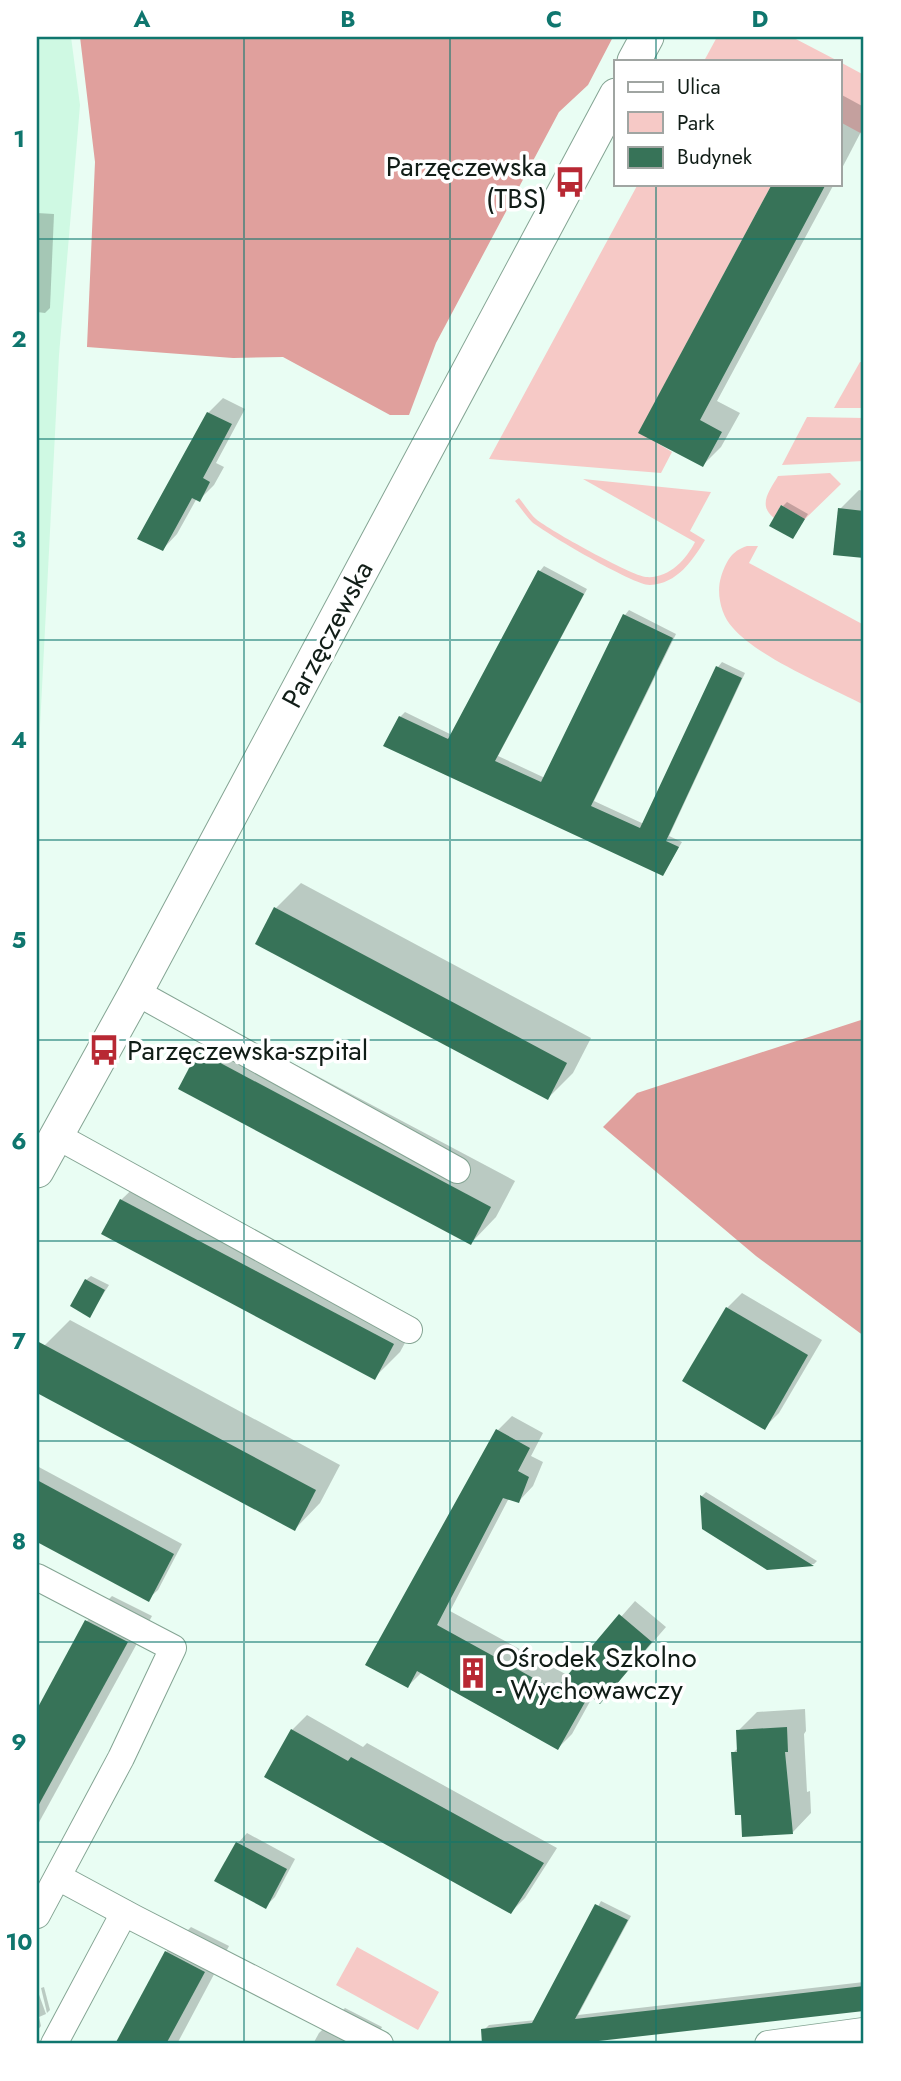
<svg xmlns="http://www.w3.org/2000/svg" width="901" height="2081" font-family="Jost,sans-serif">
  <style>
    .built { fill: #cff9e3 }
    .green { fill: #f6c9c6 }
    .forest { fill: #e0a09d }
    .shadow { fill: #0003 }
    .building { fill: #377358 }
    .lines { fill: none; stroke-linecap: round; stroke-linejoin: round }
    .minor-casing { stroke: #84a493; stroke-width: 28 }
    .tertiary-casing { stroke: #84a493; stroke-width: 35 }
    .minor { stroke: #fff; stroke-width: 26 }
    .tertiary { stroke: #fff; stroke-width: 33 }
    .grid { fill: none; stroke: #0f766e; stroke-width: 2; stroke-opacity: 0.55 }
    .labels { text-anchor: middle; stroke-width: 7; stroke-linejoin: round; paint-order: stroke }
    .poi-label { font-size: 28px; fill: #111d17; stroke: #fff; text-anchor: start }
    .street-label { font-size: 28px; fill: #111d17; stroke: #fff }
    .neatline { fill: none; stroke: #0f766e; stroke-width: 2.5 }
    .grid-label { font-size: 23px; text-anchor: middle; font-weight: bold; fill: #0f766e }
  </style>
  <rect width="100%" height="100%" fill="#e9fdf3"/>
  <!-- built -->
  <polygon class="built" points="37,37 71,37 80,105 59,355 37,786"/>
  <!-- green -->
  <g class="green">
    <polygon points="717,37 792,37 838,61 704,61"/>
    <polygon points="840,62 864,75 864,135 840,122"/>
    <polygon points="638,184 772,184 639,432 672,452 661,473 489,459"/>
    <polygon points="860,362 864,362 864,408 834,408"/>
    <polygon points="807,417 864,418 864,461 782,465"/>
    <path d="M 830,473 L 841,484 L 805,519 L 781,505 L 774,518 C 757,505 770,490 778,476 Z"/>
    <path d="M 583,479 L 711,492 L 690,531 L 705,540 C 693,560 677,584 650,585 C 635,586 545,533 532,522 C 526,516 521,508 515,501 L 519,498 C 525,505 530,514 536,519 C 549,530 632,576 646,577 C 668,579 686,560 695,542 Z"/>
    <path d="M 747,546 L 758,546 L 749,563 L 864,625 L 864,705 C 828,686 759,658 733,628 C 721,616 716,593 721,577 C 726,562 731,551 747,546 Z"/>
    <polygon points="357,1947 439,1992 418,2030 336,1985"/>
  </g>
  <!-- forest -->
  <g class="forest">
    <polygon points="80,37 613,37 588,85 559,112 436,343 409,415 390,415 283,357 233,358 87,347 95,162"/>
    <polygon points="864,1019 864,1336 756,1256 603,1127 637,1093"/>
  </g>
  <!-- shadow -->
  <g class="shadow">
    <polygon points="840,94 864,107 864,126 840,172"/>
    <polygon points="774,184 834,184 717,401 740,413 721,447 703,465 641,432"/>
    <polygon points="37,213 54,214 50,308 45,313 37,312"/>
    <polygon points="223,398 245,409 216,463 224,467 214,485 200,499 197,498 177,534 163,549 140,538 208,413"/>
    <polygon points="859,490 864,491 864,556 835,553 840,509"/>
    <polygon points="787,502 808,514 793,537 783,506"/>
    <polygon points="544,566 587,589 498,756 545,778 625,615 629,610 676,634 594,801 644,824 718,667 722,662 745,673 669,836 682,842 663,874 400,717 405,712 452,735 540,571"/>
    <polygon points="301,883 591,1038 573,1073 548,1098 276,908"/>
    <polygon points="225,1027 515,1181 496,1217 471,1243 200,1052"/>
    <polygon points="147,1175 418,1319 400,1352 374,1378 121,1200"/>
    <polygon points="91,1276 109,1285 90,1315 86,1280"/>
    <polygon points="742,1293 822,1340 779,1413 765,1427 727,1308"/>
    <polygon points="70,1320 340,1465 320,1503 295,1529 37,1391 37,1360 44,1346"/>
    <polygon points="512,1416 543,1433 531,1456 543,1462 533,1486 519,1501 509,1498 450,1611 569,1676 635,1601 666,1627 614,1687 593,1696 572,1734 558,1748 422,1672 408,1686 368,1664 498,1430"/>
    <polygon points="37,1466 182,1544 158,1590 148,1599 37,1540"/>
    <polygon points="706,1492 817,1561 814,1564 768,1568 703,1528 702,1496"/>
    <polygon points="112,1596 152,1616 37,1826 37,1713 87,1621"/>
    <polygon points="805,1709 806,1731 804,1734 807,1792 810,1791 811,1813 793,1832 743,1813 733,1753 739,1747 738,1731 757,1712"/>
    <polygon points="307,1715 363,1747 367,1743 557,1848 525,1898 511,1912 266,1776 292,1730"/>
    <polygon points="247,1833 295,1859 275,1897 266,1906 217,1880 238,1843"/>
    <polygon points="601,1901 631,1916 578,2015 864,1982 864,2009 556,2044 487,2044 485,2029 489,2025 536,2020"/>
    <polygon points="191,1927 229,1946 177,2044 117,2044 166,1952"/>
    <polygon points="44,1987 50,2010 47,2013 41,1988"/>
    <polygon points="37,1989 46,2014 39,2017 41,2026 37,2031"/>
    <polygon points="345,2008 382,2027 373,2044 313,2044 319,2033"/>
  </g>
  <!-- building -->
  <g class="building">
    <polygon points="772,184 826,184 700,420 722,432 703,467 638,433"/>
    <polygon points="207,412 232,424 203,478 210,482 200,502 192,498 163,551 137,539"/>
    <polygon points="781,505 805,519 793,539 769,526"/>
    <polygon points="838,508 864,511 864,558 833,555"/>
    <polygon points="538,570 584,594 495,761 541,782 623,614 673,638 591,806 640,828 716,666 742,678 666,841 679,847 663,876 383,746 399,716 448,739"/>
    <polygon points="274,907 567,1063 548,1100 255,944"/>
    <polygon points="198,1051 491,1207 471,1245 178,1089"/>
    <polygon points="120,1199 394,1344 375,1380 101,1234"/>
    <polygon points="85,1279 105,1290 90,1318 70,1306"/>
    <polygon points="726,1307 808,1355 765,1430 682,1381"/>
    <polygon points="37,1341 316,1490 295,1531 37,1393"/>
    <polygon points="496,1429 530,1448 518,1471 529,1477 519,1503 503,1498 437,1625 555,1690 619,1614 652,1642 600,1704 589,1695 558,1750 417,1671 408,1688 365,1665"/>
    <polygon points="37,1480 174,1554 149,1602 37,1542"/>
    <polygon points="700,1495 756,1530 814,1566 767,1570 702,1529"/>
    <polygon points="85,1620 128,1642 37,1808 37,1709"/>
    <polygon points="787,1727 788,1752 785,1752 793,1834 742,1837 741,1815 735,1815 731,1752 737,1752 736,1730"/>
    <polygon points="291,1729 348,1761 351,1757 544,1863 511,1914 264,1777"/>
    <polygon points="236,1842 287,1869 266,1909 214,1881"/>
    <polygon points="595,1904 628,1920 575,2019 864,1986 864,2011 572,2044 482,2044 481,2029 532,2023"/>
    <polygon points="165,1951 205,1972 166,2044 115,2044"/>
  </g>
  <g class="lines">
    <defs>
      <g id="minor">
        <polyline points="136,992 457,1170"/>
        <polyline points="57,1136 409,1330"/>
        <polyline points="37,1577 173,1648 121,1758 37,1915"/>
        <polyline points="58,1877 134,1918 380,2044"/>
        <polyline points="54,2044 124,1913"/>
        <polyline points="768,2044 863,2031"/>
      </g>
      <g id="tertiary">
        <polyline points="634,61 647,37"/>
        <polyline points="37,1171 136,992 616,95"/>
      </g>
    </defs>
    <!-- minor casing -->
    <use href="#minor" class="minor-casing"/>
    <!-- tertiary casing -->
    <use href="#tertiary" class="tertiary-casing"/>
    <!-- minor -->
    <use href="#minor" class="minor"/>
    <!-- tertiary -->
    <use href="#tertiary" class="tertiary"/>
  </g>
  <!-- grid -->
  <path class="grid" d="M 244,37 L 244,2044M 450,37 L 450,2044M 656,37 L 656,61M 656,184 L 656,2044M 37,239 L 864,239M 37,439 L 864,439M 37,640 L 864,640M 37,840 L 864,840M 37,1040 L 864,1040M 37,1241 L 864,1241M 37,1441 L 864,1441M 37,1642 L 864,1642M 37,1842 L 864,1842"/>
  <!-- icons -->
  <defs>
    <symbol id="bus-bare" viewBox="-9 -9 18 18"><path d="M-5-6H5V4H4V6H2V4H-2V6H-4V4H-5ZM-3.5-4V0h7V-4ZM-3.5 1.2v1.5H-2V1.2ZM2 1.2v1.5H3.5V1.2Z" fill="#b82833" stroke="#fff" stroke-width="2.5" paint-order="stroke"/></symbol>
    <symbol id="building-bare" viewBox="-9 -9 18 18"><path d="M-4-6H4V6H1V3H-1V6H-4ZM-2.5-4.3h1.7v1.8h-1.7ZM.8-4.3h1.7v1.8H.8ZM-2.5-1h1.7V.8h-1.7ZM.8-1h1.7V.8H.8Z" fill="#b82833" stroke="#fff" stroke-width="2.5" paint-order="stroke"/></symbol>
  </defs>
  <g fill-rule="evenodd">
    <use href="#bus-bare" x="548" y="160" width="44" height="44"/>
    <use href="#bus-bare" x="82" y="1028" width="44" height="44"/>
    <use href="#building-bare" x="451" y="1651" width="44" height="44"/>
  </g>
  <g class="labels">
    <!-- poi labels -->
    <g class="poi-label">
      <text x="547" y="176" text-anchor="end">Parzęczewska<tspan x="547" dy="32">(TBS)</tspan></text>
      <text x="127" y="1060">Parzęczewska-szpital</text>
      <text x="496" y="1667">Ośrodek Szkolno<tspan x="496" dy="32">- Wychowawczy</tspan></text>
    </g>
    <!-- street labels -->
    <g class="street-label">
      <text transform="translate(327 634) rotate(-62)" y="10">Parzęczewska</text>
    </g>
  </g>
  <!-- border -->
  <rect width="901" height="2081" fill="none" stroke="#ffffff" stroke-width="77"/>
  <!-- legend -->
  <rect x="614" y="60" width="228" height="126" fill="#ffffff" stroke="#a0a5a2" stroke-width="2"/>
  <rect x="628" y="82" width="35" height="10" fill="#ffffff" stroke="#a0a5a2" stroke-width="2"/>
  <text x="677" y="94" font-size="21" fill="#111d17">Ulica</text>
  <rect x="628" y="112" width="35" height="21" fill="#f6c9c6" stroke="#a0a5a2" stroke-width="2"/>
  <text x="677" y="130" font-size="21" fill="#111d17">Park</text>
  <rect x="628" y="147" width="35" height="21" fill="#377358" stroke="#a0a5a2" stroke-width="2"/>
  <text x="677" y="164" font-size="21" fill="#111d17">Budynek</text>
  <rect x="38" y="38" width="824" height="2004" class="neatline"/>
  <g class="grid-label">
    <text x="142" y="27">A</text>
    <text x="348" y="27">B</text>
    <text x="554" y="27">C</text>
    <text x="760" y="27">D</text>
    <text x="19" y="147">1</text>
    <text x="19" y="347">2</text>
    <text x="19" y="547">3</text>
    <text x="19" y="748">4</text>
    <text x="19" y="948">5</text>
    <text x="19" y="1149">6</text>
    <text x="19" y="1349">7</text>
    <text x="19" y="1549">8</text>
    <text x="19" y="1750">9</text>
    <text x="19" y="1950">10</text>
  </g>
</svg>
